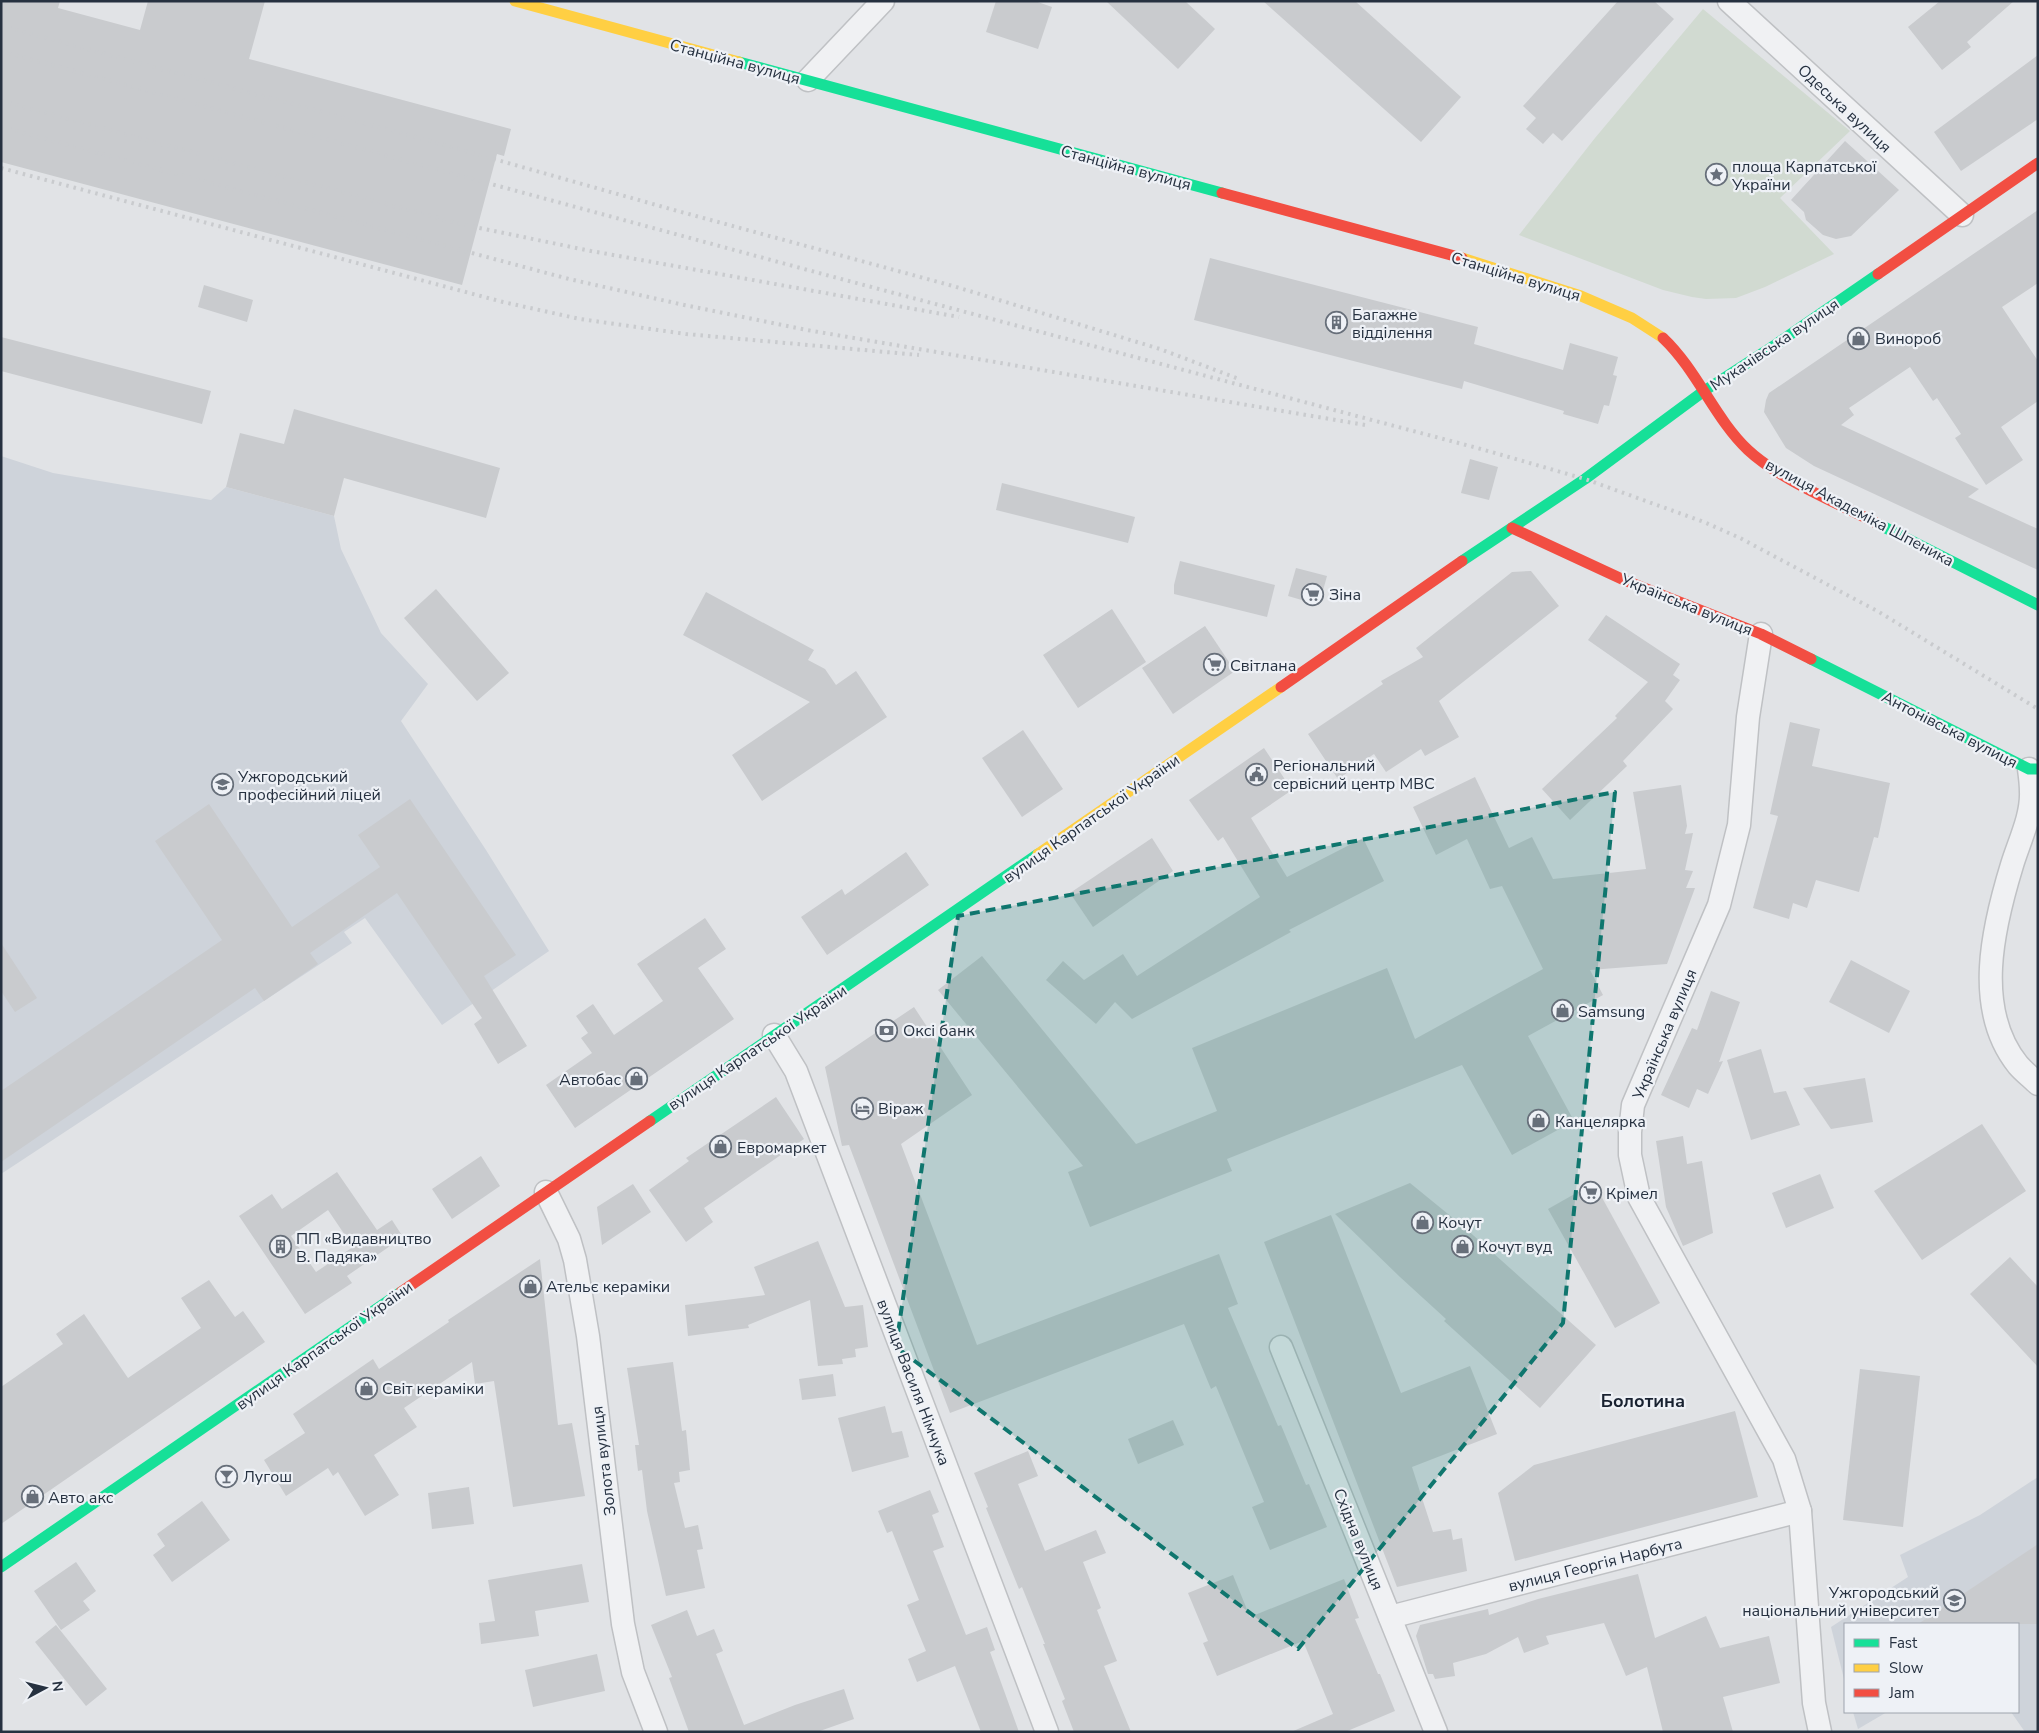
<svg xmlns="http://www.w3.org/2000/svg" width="2039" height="1733" font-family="'Nunito Sans',sans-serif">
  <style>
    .built { fill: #ced3da }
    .green { fill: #d1dad1 }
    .building { fill: #c9cbce; fill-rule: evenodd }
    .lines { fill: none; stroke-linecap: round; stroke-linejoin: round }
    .street-casing { stroke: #bfc1c4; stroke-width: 25 }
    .street { stroke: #f0f1f3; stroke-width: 22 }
    .fast { stroke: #16e098; stroke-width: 11 }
    .slow { stroke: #ffcf43; stroke-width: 11 }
    .jam { stroke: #f24e42; stroke-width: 11 }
    .rail { stroke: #c9cbce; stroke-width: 4; stroke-dasharray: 2.5 5; stroke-linecap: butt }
    .marked { fill: #0f766e; fill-opacity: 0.2; stroke: #0f766e; stroke-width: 4; stroke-dasharray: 10 6; stroke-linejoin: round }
    .labels { text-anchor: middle; stroke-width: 4.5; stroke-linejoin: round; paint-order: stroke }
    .street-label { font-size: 16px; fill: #263140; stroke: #eef1f6 }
    .poi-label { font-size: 16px; fill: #263140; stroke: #eef1f6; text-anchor: start }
    .neighbourhood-label { font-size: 18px; font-weight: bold; fill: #192231; stroke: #eef1f6 }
  </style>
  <rect width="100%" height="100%" fill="#e1e3e6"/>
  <!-- built -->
  <g class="built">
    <polygon points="1,456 53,473 211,500 226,487 334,516 341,549 381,633 428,684 401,721 486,850 549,951 442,1025 365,918 344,932 352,943 1,1174"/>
    <polygon points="2038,1477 2038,1732 2025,1732 2011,1712 2018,1712 2018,1624 1845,1624 1845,1683 1831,1627 1908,1577 1900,1555 1980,1515"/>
    <polygon points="1853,1712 1887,1712 1858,1729"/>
  </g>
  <!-- green -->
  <polygon class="green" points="1703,9 1850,131 1780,198 1834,254 1765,287 1736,298 1706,299 1692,297 1663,290 1519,235 1595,138"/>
  <!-- building -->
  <g class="building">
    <polygon points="1,1 60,1 58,8 140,30 148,1 265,1 249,59 511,129 504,156 497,154 462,285 1,162"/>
    <polygon points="996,1 1035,1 1052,7 1038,49 986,32"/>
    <polygon points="1106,1 1185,1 1215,29 1178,69"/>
    <polygon points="1263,1 1355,1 1461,97 1421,142"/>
    <polygon points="1618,1 1654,1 1674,19 1562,141 1553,133 1543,144 1526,129 1536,118 1523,106"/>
    <polygon points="1940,1 2014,1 1967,42 1971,47 1942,70 1908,27"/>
    <polygon points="2038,55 2038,119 1961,171 1934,132"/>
    <polygon points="1845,141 1899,190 1851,236 1836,239 1823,235 1814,227 1806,220 1804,212 1791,200"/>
    <polygon points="2038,210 2038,283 2002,307 2038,361 2038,401 2001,427 2023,460 1986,485 1955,438 1961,434 1937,398 1933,401 1910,367 1849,408 1854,415 1841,425 1979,489 1968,497 2038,529 2038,570 1814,466 1786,448 1764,412 1766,400 1769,393"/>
    <polygon points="1210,258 1478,327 1474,344 1563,370 1570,343 1618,357 1613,375 1617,376 1609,406 1604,405 1598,424 1563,414 1564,411 1464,381 1462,389 1194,320"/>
    <polygon points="204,285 253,300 247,322 198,307"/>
    <polygon points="1,337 211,391 202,424 1,371"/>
    <polygon points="294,409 500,468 486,518 344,478 334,516 226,487 240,433 284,444"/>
    <polygon points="1470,459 1498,467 1489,500 1461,493"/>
    <polygon points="1002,483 1135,517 1128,543 996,510"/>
    <polygon points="1180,561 1275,585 1267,617 1174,594 1174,585"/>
    <polygon points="1296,568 1327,576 1319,605 1288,596"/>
    <polygon points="1531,571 1559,606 1439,701 1459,737 1425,756 1421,749 1386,772 1374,754 1338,779 1308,734 1383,684 1381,681 1423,657 1416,648 1512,572"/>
    <polygon points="436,589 509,673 477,701 404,618"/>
    <polygon points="706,592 814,650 808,660 825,669 836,685 856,671 887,717 762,801 732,755 810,702 683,635"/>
    <polygon points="1112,609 1146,662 1078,708 1043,655"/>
    <polygon points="1606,615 1680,664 1673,675 1680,680 1665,701 1673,709 1623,761 1627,766 1570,820 1542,789 1617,718 1615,716 1648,682 1588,640"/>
    <polygon points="1205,626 1235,671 1173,714 1142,668"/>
    <polygon points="1790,722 1820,729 1812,766 1890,783 1878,838 1874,837 1859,892 1816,880 1807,908 1793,903 1789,919 1753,908 1778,816 1770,814"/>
    <polygon points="1023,730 1063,789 1022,817 982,758"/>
    <polygon points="1264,748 1292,790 1251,818 1287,877 1363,838 1384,881 1289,930 1291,932 1132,1019 1115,1002 1096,1024 1046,980 1063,961 1084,980 1123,954 1137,976 1260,897 1223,837 1218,841 1189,800"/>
    <polygon points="1475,777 1509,848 1532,837 1553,879 1646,869 1633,792 1681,785 1687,826 1685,834 1693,833 1685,870 1693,871 1686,888 1695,888 1667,964 1590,970 1603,995 1528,1036 1574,1121 1512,1155 1462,1065 1227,1159 1232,1171 1090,1227 1068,1172 1083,1166 938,990 982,956 1136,1144 1217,1111 1192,1048 1387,968 1415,1039 1543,969 1502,886 1490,889 1467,839 1436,855 1413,807"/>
    <polygon points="410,799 516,955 484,976 527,1046 498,1064 474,1024 482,1018 397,893 310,953 318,964 264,1001 255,988 1,1162 1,1091 222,940 155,841 209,804 292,927 380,867 358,835"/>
    <polygon points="1152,838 1173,871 1093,927 1070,893"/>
    <polygon points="906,852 929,885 827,955 801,917 842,889 845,895"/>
    <polygon points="705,918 726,949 698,968 734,1019 575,1128 546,1085 592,1053 581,1038 588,1033 576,1016 593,1004 614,1035 663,1001 637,964"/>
    <polygon points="1,943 37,998 15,1012 1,991"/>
    <polygon points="1851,960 1910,991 1889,1033 1829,1002"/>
    <polygon points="1711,991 1740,1002 1719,1062 1723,1061 1708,1094 1697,1089 1689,1108 1661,1095 1692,1028 1697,1030"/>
    <polygon points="914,1007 972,1095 901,1144 977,1345 1219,1254 1238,1304 1228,1308 1278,1426 1281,1425 1306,1485 1309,1484 1327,1527 1270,1550 1252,1507 1264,1502 1216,1386 1211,1389 1184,1324 950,1413 849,1145 842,1146 825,1067"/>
    <polygon points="1761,1049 1774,1093 1786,1091 1800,1125 1751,1140 1727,1060"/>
    <polygon points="1865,1078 1873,1122 1831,1129 1803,1088"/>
    <polygon points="776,1097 804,1139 704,1208 713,1222 686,1242 649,1190 689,1161 686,1158"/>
    <polygon points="1982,1124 2026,1191 1922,1260 1874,1191"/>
    <polygon points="1683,1136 1687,1164 1702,1161 1713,1233 1683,1246 1666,1207 1656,1141"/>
    <polygon points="481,1156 500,1186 452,1219 432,1189"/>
    <path d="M 337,1172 L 377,1230 L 392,1220 L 403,1237 L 347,1276 L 352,1283 L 305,1314 L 239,1216 L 272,1194 L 282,1209 ZM 328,1210 L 353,1247 L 316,1272 L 291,1236 Z"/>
    <polygon points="1820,1174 1834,1208 1786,1228 1772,1193"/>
    <polygon points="1410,1183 1464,1227 1596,1345 1540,1408 1444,1321 1446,1319 1400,1277 1335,1214"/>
    <polygon points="1594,1183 1660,1303 1615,1328 1548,1209"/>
    <polygon points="633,1184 651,1212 602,1245 597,1207"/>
    <polygon points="1331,1215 1401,1393 1470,1366 1497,1434 1412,1467 1433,1532 1451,1529 1453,1540 1462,1538 1467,1571 1397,1587 1264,1242"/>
    <polygon points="818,1241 845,1307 863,1305 868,1347 855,1349 856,1357 842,1359 843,1364 818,1366 810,1300 748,1325 749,1328 688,1336 685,1305 765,1295 754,1267"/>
    <polygon points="2010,1257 2038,1287 2038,1367 1970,1294"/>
    <polygon points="540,1259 558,1425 572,1423 585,1496 513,1507 494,1381 475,1384 472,1362 404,1408 417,1427 374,1455 399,1495 365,1516 338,1472 333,1476 328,1468 286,1496 264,1460 305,1433 293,1414 373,1359 379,1369 449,1322 448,1320"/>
    <polygon points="209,1280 235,1317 243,1311 265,1342 1,1524 1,1387 63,1344 56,1334 84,1314 128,1378 201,1328 181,1298"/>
    <polygon points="673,1362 682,1431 686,1430 690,1470 679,1472 680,1482 674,1483 685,1528 698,1525 703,1549 697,1550 705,1588 666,1596 647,1511 642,1470 638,1471 635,1445 639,1445 627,1368"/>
    <polygon points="1860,1369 1920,1376 1903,1527 1843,1520"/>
    <polygon points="833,1374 836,1396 802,1400 799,1379"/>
    <polygon points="885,1406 892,1433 902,1431 909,1457 852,1472 838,1418"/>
    <polygon points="1735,1411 1758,1497 1515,1561 1498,1493 1534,1465"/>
    <polygon points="1173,1420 1184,1445 1138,1464 1128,1439"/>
    <polygon points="1028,1451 1038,1476 1018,1484 1045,1551 1096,1530 1106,1553 1083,1562 1101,1608 1097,1610 1117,1661 1104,1666 1131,1732 1074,1732 1062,1701 1065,1699 1043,1644 1045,1644 1022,1587 1019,1589 986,1508 988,1507 974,1473"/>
    <polygon points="469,1487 474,1524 432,1529 428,1493"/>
    <polygon points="930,1490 939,1512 932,1515 944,1547 933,1551 966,1635 987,1627 995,1650 990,1652 1019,1732 981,1732 955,1666 917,1682 908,1659 926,1651 907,1605 919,1600 892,1531 887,1533 878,1511"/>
    <polygon points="202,1501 230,1540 172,1582 153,1555 165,1546 157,1534"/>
    <polygon points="2038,1544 2038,1624 1918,1624"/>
    <polygon points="76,1562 96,1591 83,1601 90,1610 61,1630 34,1591"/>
    <polygon points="582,1564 589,1602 535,1611 539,1636 481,1644 479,1623 495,1621 488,1580"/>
    <polygon points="1638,1574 1655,1638 1706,1616 1720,1648 1769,1636 1780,1683 1723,1697 1733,1732 1663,1732 1647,1667 1626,1676 1604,1623 1546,1636 1549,1644 1524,1653 1518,1637 1486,1654 1453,1663 1455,1676 1435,1679 1433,1674 1428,1674 1416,1636 1420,1625 1488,1609 1489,1615 1538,1599"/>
    <polygon points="1233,1575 1250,1617 1344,1579 1359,1618 1355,1619 1378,1674 1380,1674 1395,1711 1345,1732 1291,1732 1333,1714 1303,1641 1217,1676 1203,1643 1208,1641 1188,1593"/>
    <polygon points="687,1610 697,1636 714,1629 723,1651 716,1654 744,1725 795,1705 844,1689 854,1719 817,1732 689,1732 669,1678 672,1677 651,1625"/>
    <polygon points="56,1625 107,1689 86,1706 35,1642"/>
    <polygon points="597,1654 605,1691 533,1707 525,1670"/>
  </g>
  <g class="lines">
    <defs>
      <g id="street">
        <polyline points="1729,1 1962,215"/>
        <polyline points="808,80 883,1"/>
        <polyline points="1761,634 1748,717 1739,825 1719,905 1633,1105 1630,1132 1630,1155 1639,1197 1784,1459 1800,1511 1814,1703 1820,1732"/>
        <path d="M 2029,769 C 2030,776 2031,784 2031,792 C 2032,816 2019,842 2012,865 C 1993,927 1973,1009 2018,1065 C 2024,1072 2032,1078 2038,1084"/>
        <polyline points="774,1035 796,1071 1047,1732"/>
        <polyline points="546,1192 569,1239 575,1260 588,1336 623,1624 633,1672 656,1732"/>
        <polyline points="1281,1347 1436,1732"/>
        <polyline points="1390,1617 1800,1511"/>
      </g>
    </defs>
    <!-- street casing -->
    <use href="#street" class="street-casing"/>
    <!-- street -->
    <use href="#street" class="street"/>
    <!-- fast -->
    <g class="fast">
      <polyline points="739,62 1222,193"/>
      <polyline points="1880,525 2038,605"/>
      <polyline points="1462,561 1585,479 1704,391 1775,345 1878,274"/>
      <polyline points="1811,659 2029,769 2038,769"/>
      <polyline points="650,1121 1038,854"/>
      <polyline points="1,1567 401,1292"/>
    </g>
    <!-- slow -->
    <g class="slow">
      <polyline points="515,1 739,62"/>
      <polyline points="1462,258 1581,296 1632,318 1663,338"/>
      <polyline points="1038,854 1281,687"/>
    </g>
    <!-- jam -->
    <g class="jam">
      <polyline points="1222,193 1462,258"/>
      <polyline points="1878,274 2038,163"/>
      <path d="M 1663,338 C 1697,370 1715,419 1748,450 C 1780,480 1840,504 1880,525"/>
      <polyline points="1512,528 1624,580 1761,634 1811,659"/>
      <polyline points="1281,687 1462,561"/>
      <polyline points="401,1292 650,1121"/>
    </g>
    <!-- rail -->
    <g class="rail">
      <polyline points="1,26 416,137 674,210 953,286 1160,349 1239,379"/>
      <polyline points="1,51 830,276 1481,449 1585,479 1704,522 1740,538 1879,612 2038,709"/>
      <polyline points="1,101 465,225 591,251 959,317"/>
      <polyline points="1,127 569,279 684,305 807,330 1365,425"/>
      <polyline points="1,168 503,302 580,319 686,334 919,355"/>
    </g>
  </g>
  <!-- marked area -->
  <path class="marked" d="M 1615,792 L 1563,1323 L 1298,1649 L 896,1347 L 958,916 Z"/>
  <!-- icons -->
  <defs>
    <symbol id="sight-ring" viewBox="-11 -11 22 22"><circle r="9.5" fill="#eef1f6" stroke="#676f7a" stroke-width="1.5"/><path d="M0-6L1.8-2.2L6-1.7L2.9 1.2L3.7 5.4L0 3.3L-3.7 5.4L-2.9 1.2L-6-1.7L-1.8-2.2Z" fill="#676f7a"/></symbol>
    <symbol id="building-ring" viewBox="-11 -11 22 22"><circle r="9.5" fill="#eef1f6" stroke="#676f7a" stroke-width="1.5"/><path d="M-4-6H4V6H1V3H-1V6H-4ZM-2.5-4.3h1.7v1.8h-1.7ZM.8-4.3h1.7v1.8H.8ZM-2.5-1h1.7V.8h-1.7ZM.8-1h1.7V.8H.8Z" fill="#676f7a"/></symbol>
    <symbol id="shop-ring" viewBox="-11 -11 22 22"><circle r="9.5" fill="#eef1f6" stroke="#676f7a" stroke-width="1.5"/><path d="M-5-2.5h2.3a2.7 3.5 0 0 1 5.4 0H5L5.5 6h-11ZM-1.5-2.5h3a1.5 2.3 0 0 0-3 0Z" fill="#676f7a"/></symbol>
    <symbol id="supermarket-ring" viewBox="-11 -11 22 22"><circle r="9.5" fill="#eef1f6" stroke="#676f7a" stroke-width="1.5"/><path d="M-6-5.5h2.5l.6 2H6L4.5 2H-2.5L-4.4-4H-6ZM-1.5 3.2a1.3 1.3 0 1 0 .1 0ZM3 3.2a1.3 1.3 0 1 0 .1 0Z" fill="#676f7a"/></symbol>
    <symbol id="civic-ring" viewBox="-11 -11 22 22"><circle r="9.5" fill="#eef1f6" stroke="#676f7a" stroke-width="1.5"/><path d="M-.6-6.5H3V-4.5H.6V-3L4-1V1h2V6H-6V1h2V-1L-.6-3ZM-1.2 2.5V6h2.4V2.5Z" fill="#676f7a"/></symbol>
    <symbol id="university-ring" viewBox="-11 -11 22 22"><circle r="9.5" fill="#eef1f6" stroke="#676f7a" stroke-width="1.5"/><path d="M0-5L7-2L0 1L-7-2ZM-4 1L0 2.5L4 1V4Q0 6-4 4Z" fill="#676f7a"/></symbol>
    <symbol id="bank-ring" viewBox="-11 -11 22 22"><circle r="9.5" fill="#eef1f6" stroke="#676f7a" stroke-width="1.5"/><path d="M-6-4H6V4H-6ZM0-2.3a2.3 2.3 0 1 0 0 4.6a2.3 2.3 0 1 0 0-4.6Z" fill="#676f7a"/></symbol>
    <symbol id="hotel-ring" viewBox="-11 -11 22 22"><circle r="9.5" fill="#eef1f6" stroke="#676f7a" stroke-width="1.5"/><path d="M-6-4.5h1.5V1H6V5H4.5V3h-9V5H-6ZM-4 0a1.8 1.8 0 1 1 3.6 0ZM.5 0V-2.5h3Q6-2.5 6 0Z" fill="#676f7a"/></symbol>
    <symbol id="bar-ring" viewBox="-11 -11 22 22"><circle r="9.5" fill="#eef1f6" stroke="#676f7a" stroke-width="1.5"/><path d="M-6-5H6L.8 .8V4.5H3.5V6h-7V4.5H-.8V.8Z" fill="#676f7a"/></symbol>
  </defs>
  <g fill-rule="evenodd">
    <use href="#sight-ring" x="1704" y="162" width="25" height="25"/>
    <use href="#building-ring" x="1324" y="310" width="25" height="25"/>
    <use href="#shop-ring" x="1846" y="326" width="25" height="25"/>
    <use href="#supermarket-ring" x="1300" y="582" width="25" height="25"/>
    <use href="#supermarket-ring" x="1202" y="652" width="25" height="25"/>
    <use href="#civic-ring" x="1244" y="762" width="25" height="25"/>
    <use href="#university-ring" x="210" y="772" width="25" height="25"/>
    <use href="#shop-ring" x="1550" y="998" width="25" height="25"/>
    <use href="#bank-ring" x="874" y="1018" width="25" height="25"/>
    <use href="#shop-ring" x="624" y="1066" width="25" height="25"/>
    <use href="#hotel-ring" x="850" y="1096" width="25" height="25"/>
    <use href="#shop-ring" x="1526" y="1108" width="25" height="25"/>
    <use href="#shop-ring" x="708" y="1134" width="25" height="25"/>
    <use href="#supermarket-ring" x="1578" y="1180" width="25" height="25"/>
    <use href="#shop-ring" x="1410" y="1210" width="25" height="25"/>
    <use href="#shop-ring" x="1450" y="1234" width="25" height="25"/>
    <use href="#building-ring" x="268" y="1234" width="25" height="25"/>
    <use href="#shop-ring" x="518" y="1274" width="25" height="25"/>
    <use href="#shop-ring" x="354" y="1376" width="25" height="25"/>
    <use href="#bar-ring" x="214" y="1464" width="25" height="25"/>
    <use href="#shop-ring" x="20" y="1484" width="25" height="25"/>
    <use href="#university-ring" x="1942" y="1588" width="25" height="25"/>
  </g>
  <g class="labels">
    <!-- street labels -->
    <g class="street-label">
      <text transform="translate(735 61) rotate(15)" y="6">Станційна вулиця</text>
      <text transform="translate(1845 108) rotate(43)" y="6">Одеська вулиця</text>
      <text transform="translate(1126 167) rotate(15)" y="6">Станційна вулиця</text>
      <text transform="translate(1516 276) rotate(17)" y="6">Станційна вулиця</text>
      <text transform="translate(1774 344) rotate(-34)" y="6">Мукачівська вулиця</text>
      <text transform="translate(1860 512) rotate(28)" y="6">вулиця Академіка Шпеника</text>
      <text transform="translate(1687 604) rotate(22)" y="6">Українська вулиця</text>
      <text transform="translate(1950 729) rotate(27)" y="6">Антонівська вулиця</text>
      <text transform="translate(1091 818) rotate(-35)" y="6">вулиця Карпатської України</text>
      <text transform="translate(1664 1034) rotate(-67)" y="6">Українська вулиця</text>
      <text transform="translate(757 1047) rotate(-34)" y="6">вулиця Карпатської України</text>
      <text transform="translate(324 1345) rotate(-35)" y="6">вулиця Карпатської України</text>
      <text transform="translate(914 1382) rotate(69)" y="6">вулиця Василя Німчука</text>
      <text transform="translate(603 1461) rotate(-97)" y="6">Золота вулиця</text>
      <text transform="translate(1359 1539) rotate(68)" y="6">Східна вулиця</text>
      <text transform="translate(1595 1564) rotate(-14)" y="6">вулиця Георгія Нарбута</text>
    </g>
    <!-- poi labels -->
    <g class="poi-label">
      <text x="1732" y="172">площа Карпатської<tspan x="1732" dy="18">України</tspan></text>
      <text x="1352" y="320">Багажне<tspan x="1352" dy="18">відділення</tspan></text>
      <text x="1875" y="344">Винороб</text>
      <text x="1329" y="600">Зіна</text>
      <text x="1230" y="671">Світлана</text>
      <text x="1273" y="771">Регіональний<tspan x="1273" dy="18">сервісний центр МВС</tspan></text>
      <text x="238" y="782">Ужгородський<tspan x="238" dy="18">професійний ліцей</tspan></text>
      <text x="1578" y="1017">Samsung</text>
      <text x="903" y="1036">Оксі банк</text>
      <text x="621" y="1085" text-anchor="end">Автобас</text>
      <text x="878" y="1114">Віраж</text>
      <text x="1555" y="1127">Канцелярка</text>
      <text x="737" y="1153">Евромаркет</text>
      <text x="1606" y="1199">Крімел</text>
      <text x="1438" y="1228">Кочут</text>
      <text x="296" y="1244">ПП «Видавництво<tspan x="296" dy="18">В. Падяка»</tspan></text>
      <text x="1478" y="1252">Кочут вуд</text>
      <text x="546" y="1292">Ательє кераміки</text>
      <text x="382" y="1394">Світ кераміки</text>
      <text x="243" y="1482">Лугош</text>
      <text x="48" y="1503">Авто акс</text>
      <text x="1939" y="1598" text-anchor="end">Ужгородський<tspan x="1939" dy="18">національний університет</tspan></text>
    </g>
    <!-- neighbourhood labels -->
    <g class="neighbourhood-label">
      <text x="1643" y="1407">Болотина</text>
    </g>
  </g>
  <!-- border -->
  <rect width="2039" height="1733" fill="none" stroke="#263140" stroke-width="5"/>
  <!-- legend -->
  <rect x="1844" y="1623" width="175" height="90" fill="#eef1f6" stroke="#9ea4ad"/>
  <rect x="1854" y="1639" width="25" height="8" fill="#16e098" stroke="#9ea4ad"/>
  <text x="1889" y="1648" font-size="15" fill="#263140">Fast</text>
  <rect x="1854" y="1664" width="25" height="8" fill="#ffcf43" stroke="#9ea4ad"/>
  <text x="1889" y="1673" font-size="15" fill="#263140">Slow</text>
  <rect x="1854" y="1689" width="25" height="8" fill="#f24e42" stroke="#9ea4ad"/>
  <text x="1889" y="1698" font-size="15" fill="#263140">Jam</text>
  <!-- north arrow -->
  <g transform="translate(45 1688) rotate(83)" stroke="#eef1f6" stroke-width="4" paint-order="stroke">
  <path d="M0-4L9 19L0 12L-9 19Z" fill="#263140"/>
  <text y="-8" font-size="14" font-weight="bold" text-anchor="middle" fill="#263140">N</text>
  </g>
</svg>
